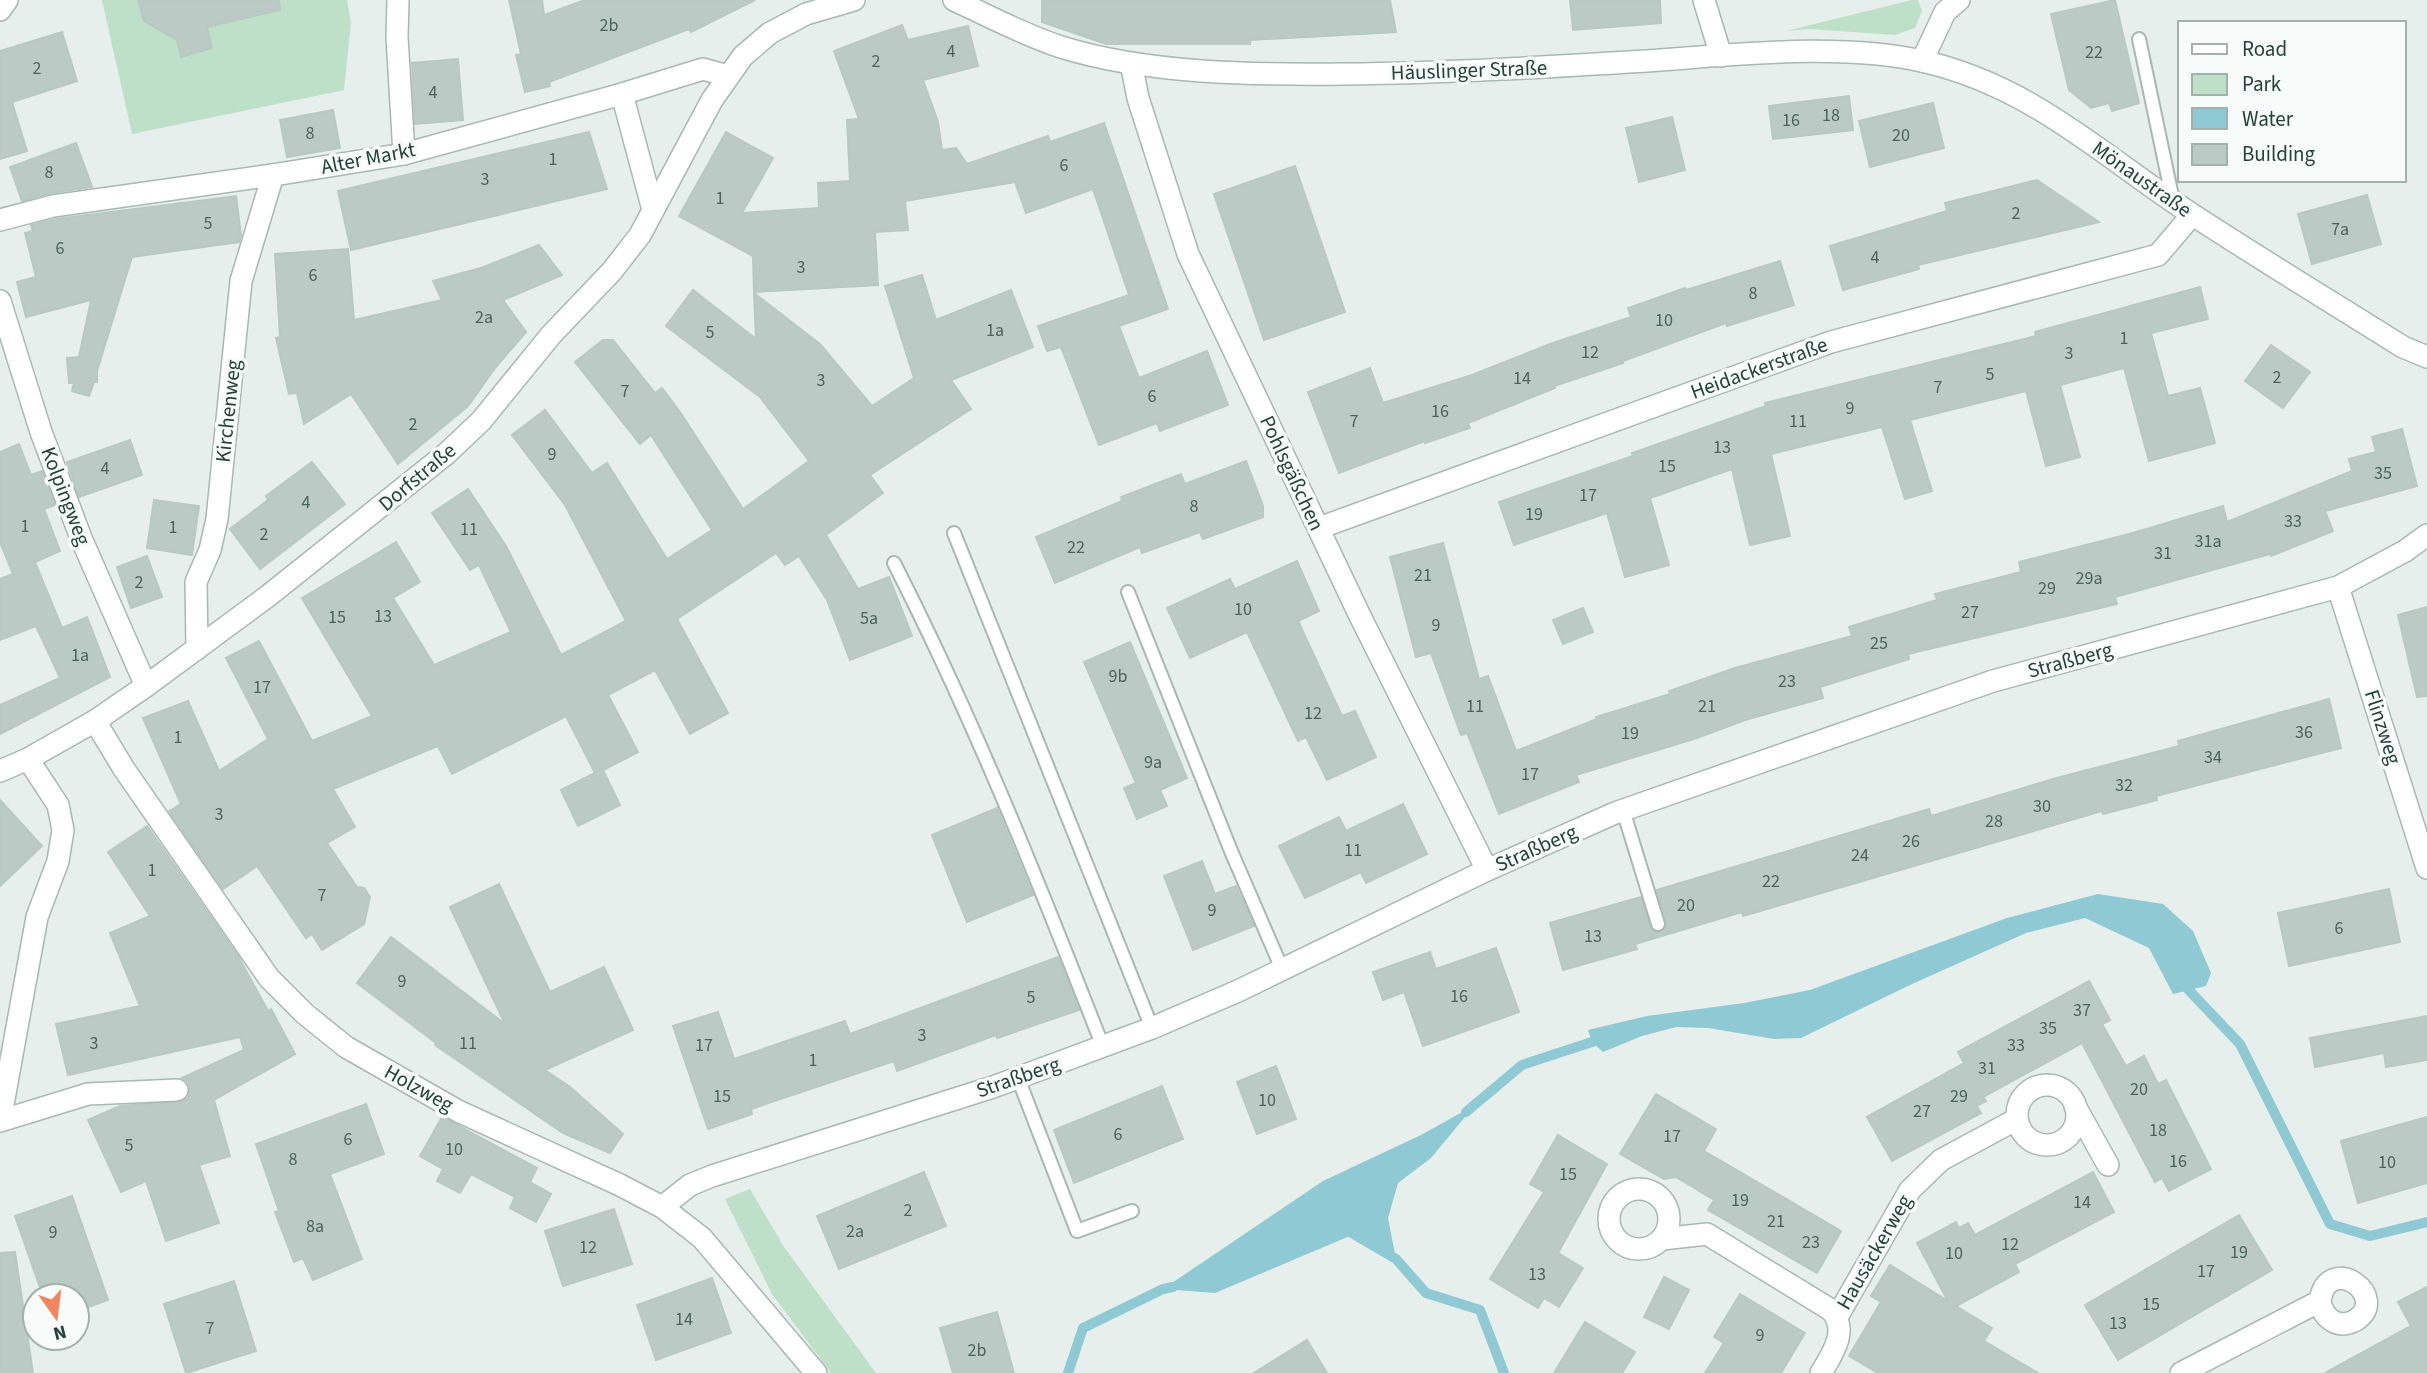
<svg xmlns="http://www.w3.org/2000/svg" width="2427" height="1373" font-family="'Source Sans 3',sans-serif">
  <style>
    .green { fill: #bfe0c8 }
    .water { fill: #8ec9d4 }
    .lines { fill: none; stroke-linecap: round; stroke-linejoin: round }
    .stream { stroke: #8ec9d4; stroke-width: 10 }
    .building { fill: #bbcac4; stroke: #b8c9c2; stroke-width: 2 }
    .service-casing { stroke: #a8b8b2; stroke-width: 16 }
    .minor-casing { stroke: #a8b8b2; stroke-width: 24 }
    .service { stroke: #fff; stroke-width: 12 }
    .minor { stroke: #fff; stroke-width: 21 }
    .labels { text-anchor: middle; stroke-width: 7; stroke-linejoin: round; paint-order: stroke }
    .number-label { font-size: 18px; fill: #4a645c }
    .street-label { font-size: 21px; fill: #24423a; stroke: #f7fbf9 }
  </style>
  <rect width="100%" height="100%" fill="#e6efeb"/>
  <!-- green -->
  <g class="green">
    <polygon points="102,0 347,0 351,22 344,90 132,134"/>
    <polygon points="1912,0 1918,0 1922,11 1915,28 1895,35 1809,29 1786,31"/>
    <polygon points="750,1189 784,1247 876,1373 831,1373 772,1294 725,1199"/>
  </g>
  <!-- water -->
  <g class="water">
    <polygon points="2098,894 2163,904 2193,931 2211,973 2206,986 2173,994 2149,948 2085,918 2026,933 1912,984 1801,1038 1774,1039 1708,1028 1676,1027 1642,1036 1603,1052 1592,1042 1588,1030 1647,1016 1744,1003 1810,990 2007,918"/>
    <polygon points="1475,1105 1431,1158 1398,1183 1388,1218 1396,1259 1357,1233 1215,1293 1163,1289 1323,1181 1421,1135"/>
  </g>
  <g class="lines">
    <!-- stream -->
    <g class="stream">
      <polyline points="2181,982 2240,1044 2330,1224 2370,1236 2427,1222"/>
      <polyline points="1466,1112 1522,1065 1601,1039"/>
      <polyline points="1343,1228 1396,1259 1426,1293 1480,1310 1504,1373"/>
      <polyline points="1068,1373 1083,1328 1163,1289 1173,1287"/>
    </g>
  </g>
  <!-- building -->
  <g class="building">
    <polygon points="138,0 279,0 280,10 207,27 212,48 181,57 177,40 144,21"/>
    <polygon points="509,0 542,0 544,15 585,0 755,0 691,32 689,29 549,82 550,86 525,92 516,55 521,54"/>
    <polygon points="1042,0 1390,0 1396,32 1250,40 1250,44 1106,44 1042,22"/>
    <polygon points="1570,0 1660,0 1661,23 1573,30"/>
    <polygon points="2115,0 2139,103 2112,111 2109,103 2091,108 2069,90 2051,14"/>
    <polygon points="902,25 908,40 968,26 978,66 923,80 938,122 942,150 956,148 967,164 1048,136 1050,142 1104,123 1168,309 1119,326 1139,378 1207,351 1228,405 1160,431 1157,423 1099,445 1061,347 1047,351 1038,326 1129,295 1093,189 1026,213 1015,182 905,201 908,230 875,232 878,285 754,292 753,256 679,216 726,132 773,158 742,213 819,208 818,183 850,181 847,120 859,119 834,51"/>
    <polygon points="62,32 77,81 12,102 27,151 0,159 0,51"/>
    <polygon points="458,59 463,120 415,124 412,63"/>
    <polygon points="1849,96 1853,130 1773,139 1769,106"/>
    <polygon points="1933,103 1944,148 1870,167 1859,121"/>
    <polygon points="333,110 340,148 287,157 280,120"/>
    <polygon points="1672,117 1685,170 1639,182 1626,128"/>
    <polygon points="589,132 607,189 351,250 338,191"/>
    <polygon points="76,143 92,187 51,193 22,201 10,167"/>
    <polygon points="1295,166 1345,312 1264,340 1214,194"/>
    <polygon points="2037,180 2099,222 1918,265 1919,269 1843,290 1830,246 1947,211 1945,203"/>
    <polygon points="2367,195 2381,244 2312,264 2298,214"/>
    <polygon points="236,196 241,235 239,242 132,257 97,371 97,382 94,382 89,396 72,391 74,383 69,383 67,358 79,357 91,300 26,317 17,282 36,277 25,233 33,231 31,225 56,219"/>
    <polygon points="539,245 562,275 503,300 526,332 495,368 468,406 398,464 351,394 304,424 297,393 289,394 276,338 280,337 275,254 348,249 354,320 442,300 433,281 481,268"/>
    <polygon points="1780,261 1794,305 1727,326 1726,323 1623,361 1623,363 1554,386 1555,388 1468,423 1470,428 1425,443 1425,441 1339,473 1308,392 1370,368 1383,403 1472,375 1550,344 1631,317 1628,308 1685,288 1686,290"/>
    <polygon points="922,275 936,320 1011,290 1033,347 951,380 971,409 870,475 883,493 826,535 858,589 889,577 912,636 850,660 827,600 799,556 785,565 776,553 677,619 728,713 690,734 655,670 608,695 638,752 603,770 620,805 578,826 561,790 595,773 566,716 452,774 438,746 333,789 355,827 327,843 357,887 364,888 370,897 364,924 322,950 312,934 306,938 257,866 223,889 169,811 181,804 143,718 188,701 219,771 268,739 226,658 259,641 312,741 372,716 302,598 396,542 420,582 393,598 434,665 511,632 479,565 470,570 432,513 468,489 506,546 561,655 626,621 565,505 512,435 545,410 592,473 607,463 667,559 712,530 651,435 640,444 575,362 603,340 613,340 655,393 662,388 680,412 743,509 809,461 760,397 666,326 693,290 756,339 754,293 820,344 872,406 914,378 885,286"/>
    <polygon points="2200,287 2208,319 2151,333 2168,396 2200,388 2215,443 2149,461 2124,368 2060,385 2080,457 2046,466 2026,391 1910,420 1932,491 1905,499 1882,427 1771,454 1790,536 1750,545 1732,469 1650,498 1669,565 1625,577 1607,513 1514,545 1499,502 1633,456 1632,453 1766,406 1765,403 2036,336 2035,332"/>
    <polygon points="2271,345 2310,372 2283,408 2245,381"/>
    <polygon points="2402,429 2417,486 2325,511 2333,531 2271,556 2270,554 2115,597 2117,604 1908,654 1909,659 1820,687 1823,698 1745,720 1697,738 1576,775 1579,782 1499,814 1467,733 1461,735 1431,653 1416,657 1390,557 1443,543 1479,679 1488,676 1516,751 1597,719 1596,717 1670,694 1669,691 1735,668 1852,636 1849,627 1937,600 1935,594 2021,572 2019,562 2133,533 2223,506 2227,522 2352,471 2349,459 2376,452 2372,437"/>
    <polygon points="130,440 142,475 79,497 67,462"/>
    <polygon points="19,444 31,475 42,471 55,505 44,509 60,551 35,562 62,628 87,617 110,677 0,734 0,705 60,678 36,626 0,640 0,579 13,574 0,542 0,452"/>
    <polygon points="1246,461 1263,506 1263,517 1203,539 1200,532 1142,553 1140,547 1055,583 1036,537 1122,501 1121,497 1181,474 1185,484"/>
    <polygon points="312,462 345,504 260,569 230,529 268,500 266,496"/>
    <polygon points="154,500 199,506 192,555 147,548"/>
    <polygon points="147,556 162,597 131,608 117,567"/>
    <polygon points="1297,561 1319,611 1298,621 1342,716 1355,711 1376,757 1327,780 1306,737 1298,741 1247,632 1190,658 1167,608 1230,579 1235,589"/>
    <polygon points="2427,607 2427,696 2417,697 2398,615"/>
    <polygon points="1583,608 1593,632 1563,644 1553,620"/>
    <polygon points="1130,642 1187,778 1160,790 1167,806 1137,819 1124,788 1136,783 1084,662"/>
    <polygon points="2329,699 2341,748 2156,796 2157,800 2103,814 2102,811 1743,916 1742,912 1635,944 1637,949 1563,970 1550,923 1641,897 1650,927 1655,932 1660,932 1665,929 1666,922 1657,890 1929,809 1931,816 2053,779 2179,746 2178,741"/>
    <polygon points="0,800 42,846 0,886"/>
    <polygon points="1403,804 1427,854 1366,883 1361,872 1305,898 1279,846 1339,817 1346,831"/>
    <polygon points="997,808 1033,895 967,922 932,835"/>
    <polygon points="147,826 238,956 268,1011 271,1009 295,1054 214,1100 230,1156 199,1165 219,1223 166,1241 146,1181 121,1192 88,1120 120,1106 183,1101 188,1097 190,1089 188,1082 182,1078 244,1050 240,1037 68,1075 56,1024 140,1006 110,933 150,916 108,852"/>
    <polygon points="1202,861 1215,894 1236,886 1254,926 1193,950 1164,876"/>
    <polygon points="499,884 550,992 604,967 633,1030 545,1070 570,1087 623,1134 610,1153 563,1133 435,1045 436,1043 357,983 391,937 505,1024 450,907"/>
    <polygon points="2389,889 2400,942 2289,966 2278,913"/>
    <polygon points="1496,948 1519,1012 1423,1046 1404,992 1383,1000 1373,972 1430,952 1436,969"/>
    <polygon points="1058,957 1079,1010 997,1038 996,1035 897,1071 894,1061 751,1109 752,1114 708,1129 673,1026 718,1012 734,1059 845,1021 850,1034"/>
    <polygon points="2089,981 2110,1020 2102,1024 2126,1066 2144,1056 2158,1084 2166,1080 2211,1169 2169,1191 2162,1178 2155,1182 2082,1043 1983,1097 1986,1101 1977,1106 1981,1113 1892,1161 1867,1117 1964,1063 1958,1052"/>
    <polygon points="2427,1016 2427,1060 2386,1067 2384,1053 2315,1067 2310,1038"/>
    <polygon points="1276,1066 1296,1119 1257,1134 1237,1082"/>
    <polygon points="1162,1086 1183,1139 1074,1183 1054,1130"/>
    <polygon points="1656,1094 1716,1129 1704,1151 1841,1231 1817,1273 1708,1210 1714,1200 1676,1177 1664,1179 1620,1154"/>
    <polygon points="366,1104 384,1154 330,1174 362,1259 313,1280 303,1258 294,1262 275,1212 279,1211 256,1144"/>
    <polygon points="442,1117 537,1168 530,1182 551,1194 536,1222 510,1208 515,1197 471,1174 460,1193 437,1181 443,1169 420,1156"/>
    <polygon points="2427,1117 2427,1183 2358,1203 2341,1141"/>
    <polygon points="1558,1135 1607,1164 1558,1253 1583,1268 1559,1307 1544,1298 1538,1308 1490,1279 1544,1192 1530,1184"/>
    <polygon points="924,1172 946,1226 839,1269 817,1216"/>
    <polygon points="2093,1172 2114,1212 2015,1264 2019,1272 1956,1306 1992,1328 1984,1341 2038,1373 1878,1373 1849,1356 1881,1302 1871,1296 1890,1265 1948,1301 1917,1243 1956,1222 1959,1228 1968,1223 1975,1235"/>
    <polygon points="72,1196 108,1300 77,1311 77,1296 43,1296 15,1216"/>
    <polygon points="614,1209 632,1264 563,1286 545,1231"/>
    <polygon points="2239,1215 2272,1270 2118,1360 2085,1305"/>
    <polygon points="15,1252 33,1373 0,1373 0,1253"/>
    <polygon points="1664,1277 1689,1290 1669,1329 1644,1317"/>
    <polygon points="712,1278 731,1333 656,1360 637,1305"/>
    <polygon points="234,1281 256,1351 186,1373 164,1304"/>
    <polygon points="2427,1287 2427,1373 2325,1373 2411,1326 2398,1302"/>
    <polygon points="1740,1294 1805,1333 1781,1373 1705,1373 1724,1343 1714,1337"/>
    <polygon points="997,1312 1014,1373 953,1373 940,1328"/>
    <polygon points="1585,1322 1635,1352 1622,1373 1554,1373"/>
    <polygon points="1307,1340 1327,1373 1254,1373"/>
  </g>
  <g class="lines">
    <defs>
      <g id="service">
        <polyline points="2139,39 2173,201"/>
        <polyline points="954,533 1152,1028"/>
        <path d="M 894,563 C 974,720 1039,883 1103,1047"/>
        <polyline points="1128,592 1231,851 1282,969"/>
        <polyline points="1623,810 1658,924"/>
        <polyline points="1018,1078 1077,1231 1132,1211"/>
      </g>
      <g id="minor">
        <polyline points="398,0 397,37 404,154"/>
        <path d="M 954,0 C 989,16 1024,35 1061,47 C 1148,74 1254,75 1345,74 C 1446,73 1547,67 1647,61 C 1734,55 1841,42 1926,62 C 2033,87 2104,157 2193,215 C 2262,260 2333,303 2403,347 L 2427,357"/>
        <polyline points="1704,0 1721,56"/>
        <polyline points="0,10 7,0"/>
        <polyline points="1922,61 1945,12 1959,0"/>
        <polyline points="1131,63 1138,98 1188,254 1360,616 1487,870"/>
        <polyline points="622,94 653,210"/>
        <polyline points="0,220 53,206 273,175 404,154 622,94 703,69 728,76"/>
        <polyline points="0,301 41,432 81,538 146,686"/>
        <polyline points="1319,528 1831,342 2158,255 2192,215"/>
        <polyline points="2338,587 2427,868"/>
        <polyline points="197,649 196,582 210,550 217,519 241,281 273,175"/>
        <polyline points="95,721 124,769 269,978 305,1014 346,1047 458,1111 620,1185 662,1207 702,1238 816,1373"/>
        <polyline points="0,771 28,759 95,721 146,686 268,596 446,454 481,421 551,335 612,271 640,235 712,100 743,56 770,33 806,14 854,0"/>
        <circle cx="2047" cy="1115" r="30"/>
        <polyline points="2075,1106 2108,1165"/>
        <polyline points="0,1121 37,917 58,861 63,830 58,805 28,759"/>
        <polyline points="0,1121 88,1094 177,1090"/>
        <circle cx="1639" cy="1219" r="30"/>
        <polyline points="662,1207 690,1185 712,1176 993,1087 1152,1028 1238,991 1487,870 1615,813 1993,681 2338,587 2405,551 2427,535"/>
        <path d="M 1662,1239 L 1707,1234 L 1831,1310 C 1849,1330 1833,1353 1821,1373"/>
        <polyline points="1837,1317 1910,1190 1941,1160 2017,1119"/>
        <path d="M 2181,1373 L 2320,1301 C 2328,1251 2391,1296 2356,1320 C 2339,1330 2323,1319 2320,1301"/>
      </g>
    </defs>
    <!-- service casing -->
    <use href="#service" class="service-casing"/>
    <!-- minor casing -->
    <use href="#minor" class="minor-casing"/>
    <!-- service -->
    <use href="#service" class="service"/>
    <!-- minor -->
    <use href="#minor" class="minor"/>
  </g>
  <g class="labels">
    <!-- number labels -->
    <g class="number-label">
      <text x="609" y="31">2b</text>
      <text x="951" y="57">4</text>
      <text x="2094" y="58">22</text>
      <text x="876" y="67">2</text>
      <text x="37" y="74">2</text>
      <text x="433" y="98">4</text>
      <text x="1831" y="121">18</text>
      <text x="1791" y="126">16</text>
      <text x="310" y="139">8</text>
      <text x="1901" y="141">20</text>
      <text x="553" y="165">1</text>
      <text x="1064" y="171">6</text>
      <text x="49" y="178">8</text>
      <text x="485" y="185">3</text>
      <text x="720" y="204">1</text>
      <text x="2016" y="219">2</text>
      <text x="208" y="229">5</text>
      <text x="2340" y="235">7a</text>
      <text x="60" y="254">6</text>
      <text x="1875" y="263">4</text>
      <text x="801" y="273">3</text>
      <text x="313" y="281">6</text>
      <text x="1753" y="299">8</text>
      <text x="484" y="323">2a</text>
      <text x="1664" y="326">10</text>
      <text x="995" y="336">1a</text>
      <text x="710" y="338">5</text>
      <text x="2124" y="344">1</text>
      <text x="1590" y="358">12</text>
      <text x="2069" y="359">3</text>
      <text x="1990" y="380">5</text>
      <text x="2277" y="383">2</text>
      <text x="1522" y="384">14</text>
      <text x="821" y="386">3</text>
      <text x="1938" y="393">7</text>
      <text x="625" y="397">7</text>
      <text x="1152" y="402">6</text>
      <text x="1850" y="414">9</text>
      <text x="1440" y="417">16</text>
      <text x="1354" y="427">7</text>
      <text x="1798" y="427">11</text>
      <text x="413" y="430">2</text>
      <text x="1722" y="453">13</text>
      <text x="552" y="460">9</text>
      <text x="1667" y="472">15</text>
      <text x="105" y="474">4</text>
      <text x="2383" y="479">35</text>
      <text x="1588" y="501">17</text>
      <text x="306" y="508">4</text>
      <text x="1194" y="512">8</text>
      <text x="1534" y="520">19</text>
      <text x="2293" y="527">33</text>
      <text x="25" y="532">1</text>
      <text x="173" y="533">1</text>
      <text x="469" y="535">11</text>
      <text x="264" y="540">2</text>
      <text x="2208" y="547">31a</text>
      <text x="1076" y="553">22</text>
      <text x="2163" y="559">31</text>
      <text x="1423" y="581">21</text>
      <text x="2089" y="584">29a</text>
      <text x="139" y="588">2</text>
      <text x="2047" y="594">29</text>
      <text x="1243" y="615">10</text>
      <text x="1970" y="618">27</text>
      <text x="383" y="622">13</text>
      <text x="337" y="623">15</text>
      <text x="869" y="624">5a</text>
      <text x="1436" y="631">9</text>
      <text x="1879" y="649">25</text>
      <text x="80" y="661">1a</text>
      <text x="1118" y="682">9b</text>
      <text x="1787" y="687">23</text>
      <text x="262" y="693">17</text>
      <text x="1475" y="712">11</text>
      <text x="1707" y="712">21</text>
      <text x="1313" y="719">12</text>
      <text x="2304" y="738">36</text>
      <text x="1630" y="739">19</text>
      <text x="178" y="743">1</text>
      <text x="2213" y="763">34</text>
      <text x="1153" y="768">9a</text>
      <text x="1530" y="780">17</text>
      <text x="2124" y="791">32</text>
      <text x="2042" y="812">30</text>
      <text x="219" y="820">3</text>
      <text x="1994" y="827">28</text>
      <text x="1911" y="847">26</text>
      <text x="1353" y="856">11</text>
      <text x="1860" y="861">24</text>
      <text x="152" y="876">1</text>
      <text x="1771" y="887">22</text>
      <text x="322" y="901">7</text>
      <text x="1686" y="911">20</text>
      <text x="1212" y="916">9</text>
      <text x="2339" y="934">6</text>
      <text x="1593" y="942">13</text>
      <text x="402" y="987">9</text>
      <text x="1459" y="1002">16</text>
      <text x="1031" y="1003">5</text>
      <text x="2082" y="1016">37</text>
      <text x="2048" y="1034">35</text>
      <text x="922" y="1041">3</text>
      <text x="94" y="1049">3</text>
      <text x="468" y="1049">11</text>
      <text x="704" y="1051">17</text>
      <text x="2016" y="1051">33</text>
      <text x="813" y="1066">1</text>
      <text x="1987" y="1074">31</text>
      <text x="2139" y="1095">20</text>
      <text x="722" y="1102">15</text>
      <text x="1959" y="1102">29</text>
      <text x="1267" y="1106">10</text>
      <text x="1922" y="1117">27</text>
      <text x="2158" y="1136">18</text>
      <text x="1118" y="1140">6</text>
      <text x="1672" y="1142">17</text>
      <text x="348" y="1145">6</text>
      <text x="129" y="1151">5</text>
      <text x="454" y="1155">10</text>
      <text x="293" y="1165">8</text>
      <text x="2178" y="1167">16</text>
      <text x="2387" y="1168">10</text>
      <text x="1568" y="1180">15</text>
      <text x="1740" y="1206">19</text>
      <text x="2082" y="1208">14</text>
      <text x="908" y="1216">2</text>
      <text x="1776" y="1227">21</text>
      <text x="315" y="1232">8a</text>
      <text x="855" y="1237">2a</text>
      <text x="53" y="1238">9</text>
      <text x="1811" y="1248">23</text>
      <text x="2010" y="1250">12</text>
      <text x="588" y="1253">12</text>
      <text x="2239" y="1258">19</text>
      <text x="1954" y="1259">10</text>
      <text x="2206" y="1277">17</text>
      <text x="1537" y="1280">13</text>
      <text x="2151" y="1310">15</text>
      <text x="684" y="1325">14</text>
      <text x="2118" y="1329">13</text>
      <text x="210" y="1334">7</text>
      <text x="1760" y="1341">9</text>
      <text x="977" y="1356">2b</text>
    </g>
    <!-- street labels -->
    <g class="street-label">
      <text transform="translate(1469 70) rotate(-2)" y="7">Häuslinger Straße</text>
      <text transform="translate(368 158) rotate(-11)" y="7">Alter Markt</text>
      <text transform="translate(2142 179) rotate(35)" y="7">Mönaustraße</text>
      <text transform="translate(1759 368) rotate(-20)" y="7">Heidackerstraße</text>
      <text transform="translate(228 411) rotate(-84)" y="7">Kirchenweg</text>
      <text transform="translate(1292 473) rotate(65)" y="7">Pohlsgäßchen</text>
      <text transform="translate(417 477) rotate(-40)" y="7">Dorfstraße</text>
      <text transform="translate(66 496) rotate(69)" y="7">Kolpingweg</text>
      <text transform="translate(2070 660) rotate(-15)" y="7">Straßberg</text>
      <text transform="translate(2383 727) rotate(72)" y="7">Flinzweg</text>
      <text transform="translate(1536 848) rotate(-24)" y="7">Straßberg</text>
      <text transform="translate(1018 1077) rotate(-19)" y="7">Straßberg</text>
      <text transform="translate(419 1088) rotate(29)" y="7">Holzweg</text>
      <text transform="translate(1874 1252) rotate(-60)" y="7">Hausäckerweg</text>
    </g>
  </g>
  <!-- legend -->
  <rect x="2178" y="21" width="228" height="161" fill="#f7fbf9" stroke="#a3b1ad" stroke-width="2"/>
  <rect x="2192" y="44" width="35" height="10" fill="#ffffff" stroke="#a3b1ad" stroke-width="2"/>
  <text x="2242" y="56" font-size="21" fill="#24423a">Road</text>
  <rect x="2192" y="74" width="35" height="21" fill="#bfe0c8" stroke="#a3b1ad" stroke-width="2"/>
  <text x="2242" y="91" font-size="21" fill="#24423a">Park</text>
  <rect x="2192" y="108" width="35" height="21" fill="#8ec9d4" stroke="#a3b1ad" stroke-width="2"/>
  <text x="2242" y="126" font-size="21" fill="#24423a">Water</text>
  <rect x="2192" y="144" width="35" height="21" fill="#bbcac4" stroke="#a3b1ad" stroke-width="2"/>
  <text x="2242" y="161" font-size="21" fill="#24423a">Building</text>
  <!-- north arrow -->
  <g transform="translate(56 1317) rotate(166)"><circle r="33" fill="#f7fbf9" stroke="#a3b1ad" stroke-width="2"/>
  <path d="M0-5L12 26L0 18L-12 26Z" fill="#f4845f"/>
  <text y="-10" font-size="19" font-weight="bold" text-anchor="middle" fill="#24423a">N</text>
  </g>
</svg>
